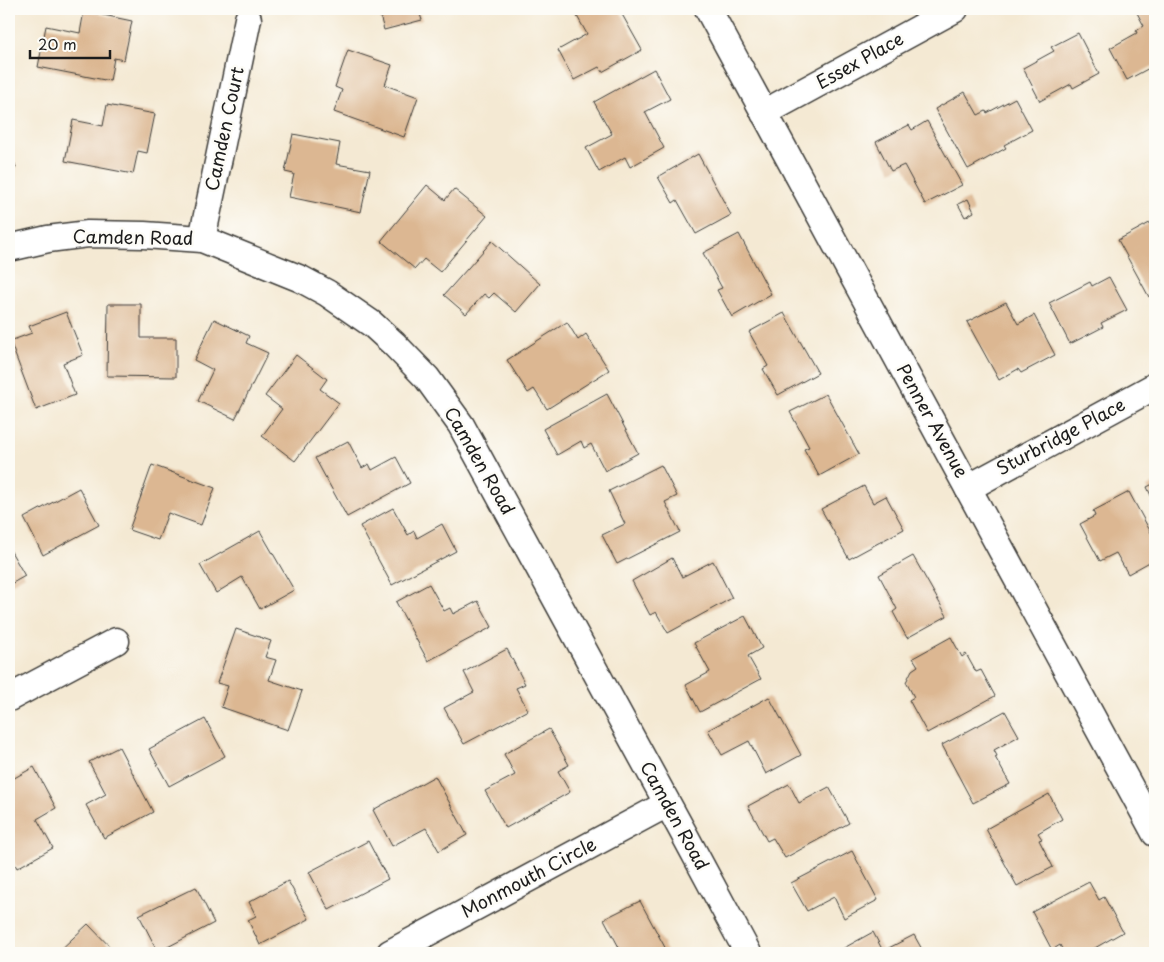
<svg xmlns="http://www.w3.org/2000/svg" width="1164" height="962" font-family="'Playpen Sans',sans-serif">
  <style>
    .building { fill: #dcb792 }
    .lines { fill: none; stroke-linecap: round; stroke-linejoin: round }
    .street-casing { stroke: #3c3b37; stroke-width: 29 }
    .street { stroke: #fff; stroke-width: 26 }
    .labels { text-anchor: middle; stroke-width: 5; stroke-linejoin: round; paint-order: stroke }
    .street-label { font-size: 18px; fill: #1c1c1c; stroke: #fdfcf7 }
  </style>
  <rect width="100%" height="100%" fill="#fdfcf7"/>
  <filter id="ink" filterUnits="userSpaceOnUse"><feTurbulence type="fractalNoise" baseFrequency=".02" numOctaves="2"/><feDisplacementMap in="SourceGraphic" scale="10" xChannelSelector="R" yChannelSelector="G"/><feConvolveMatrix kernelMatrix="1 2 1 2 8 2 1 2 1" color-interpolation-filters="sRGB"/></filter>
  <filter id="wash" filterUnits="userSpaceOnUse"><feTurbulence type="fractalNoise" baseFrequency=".0096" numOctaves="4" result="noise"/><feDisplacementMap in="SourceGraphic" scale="20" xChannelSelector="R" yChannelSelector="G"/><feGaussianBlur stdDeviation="1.12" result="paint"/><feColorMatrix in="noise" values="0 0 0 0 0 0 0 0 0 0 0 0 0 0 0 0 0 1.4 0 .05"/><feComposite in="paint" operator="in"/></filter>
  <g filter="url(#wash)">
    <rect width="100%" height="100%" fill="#f4e9d3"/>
    <g id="blocks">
      <!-- building -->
      <g class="building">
        <polygon points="378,9 418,9 422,20 384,30"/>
        <polygon points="573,9 619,9 642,50 602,72 599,67 574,80 558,50 587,34"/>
        <polygon points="1135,9 1155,9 1155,65 1127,80 1110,48 1137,33 1136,31 1144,26"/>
        <polygon points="84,11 132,21 124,60 114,58 110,81 38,67 46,26 80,33"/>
        <polygon points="1078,33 1099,74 1073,88 1071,84 1040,101 1023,68 1054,51 1051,47"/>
        <polygon points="348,50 392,65 385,85 418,97 404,137 334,112 342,90 335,87"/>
        <polygon points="654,69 670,99 645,112 664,148 630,167 625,157 599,172 586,148 612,134 594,102"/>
        <polygon points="965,92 978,115 986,111 987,113 1015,98 1032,130 1004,145 1006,148 968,169 935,109"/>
        <polygon points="107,105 155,114 147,153 138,151 133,174 65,161 73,120 103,126"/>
        <polygon points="927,121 962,185 925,204 904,165 891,171 876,142 909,125 912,130"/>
        <polygon points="293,134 340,143 336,164 370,170 361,212 289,197 294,174 285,172"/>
        <polygon points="9,144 16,168 9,170"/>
        <polygon points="698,154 731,215 696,234 677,200 673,203 658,177"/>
        <polygon points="427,185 445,200 454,189 487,216 440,272 424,259 415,269 381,241"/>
        <polygon points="968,199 974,212 965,217 958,204"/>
        <polygon points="1155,220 1155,294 1149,297 1118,240"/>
        <polygon points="739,234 771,294 732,317 717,290 722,288 703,253"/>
        <polygon points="492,241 540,284 516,312 494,293 489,298 484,294 466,314 444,295"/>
        <polygon points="1109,277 1127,310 1101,323 1103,327 1070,344 1049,303 1090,282 1092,286"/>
        <polygon points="1006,302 1018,324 1034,315 1055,355 1021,373 1018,369 999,380 967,322"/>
        <polygon points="108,304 141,304 141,338 176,338 176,377 107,376"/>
        <polygon points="66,312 83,355 63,363 75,395 36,410 10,341 32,333 29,326"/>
        <polygon points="784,313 818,373 778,395 763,369 768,366 749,332"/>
        <polygon points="214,319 249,336 246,343 268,353 235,419 198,401 213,370 194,360"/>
        <polygon points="567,322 578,340 586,334 609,370 547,409 534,389 528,393 507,360"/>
        <polygon points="296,355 327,379 320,389 339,403 295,461 262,436 282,409 265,396"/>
        <polygon points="607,394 638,453 605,471 591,444 584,448 581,441 557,455 543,429"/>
        <polygon points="826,394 859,454 819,476 804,449 809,447 790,412"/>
        <polygon points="348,441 362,468 369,464 372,470 396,457 410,483 347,517 315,458"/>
        <polygon points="152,465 215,488 201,525 168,513 158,540 129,530"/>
        <polygon points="661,465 677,496 665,502 680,532 617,564 602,535 625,524 609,491"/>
        <polygon points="1155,483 1155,504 1147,487"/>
        <polygon points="864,486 873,503 886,496 904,529 849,559 821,509"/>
        <polygon points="79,488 99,525 43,555 24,518"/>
        <polygon points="1129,492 1155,540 1155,559 1128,574 1116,553 1100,561 1080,524 1095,516 1093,511"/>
        <polygon points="393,508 408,535 414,531 417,538 442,524 456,551 392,585 360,526"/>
        <polygon points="260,531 294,590 260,609 242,577 216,593 200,565"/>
        <polygon points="9,548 25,576 9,585"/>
        <polygon points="913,556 947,616 907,638 893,612 897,609 879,575"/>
        <polygon points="672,558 682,577 713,561 732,598 668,633 656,612 650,615 632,581"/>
        <polygon points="429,584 444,611 450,608 453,614 478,601 492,627 428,661 396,602"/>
        <polygon points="745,616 762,648 748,656 761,679 700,712 686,685 710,672 694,643"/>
        <polygon points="236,629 271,641 265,657 276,660 269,680 302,691 288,730 221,707 228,686 217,683"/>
        <polygon points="951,637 962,657 966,654 976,672 981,670 995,696 927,733 909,700 914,697 906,682 912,670 918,666 913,658"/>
        <polygon points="507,649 525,684 516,688 528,710 464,744 444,708 474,692 464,672"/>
        <polygon points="769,697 801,755 766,774 749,741 722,755 708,730"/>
        <polygon points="1005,711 1019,736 994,750 997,756 995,757 1010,784 973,803 942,745"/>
        <polygon points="205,719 225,756 169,786 149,749"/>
        <polygon points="549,729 569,765 558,771 570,792 506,828 485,791 515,775 504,754"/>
        <polygon points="119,747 153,812 104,838 86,805 106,794 89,762"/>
        <polygon points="34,767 56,808 37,819 53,848 17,868 9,853 9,781"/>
        <polygon points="435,776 467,835 439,851 426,828 392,846 373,810"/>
        <polygon points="789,784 799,803 829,787 849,823 785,858 773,838 767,841 748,806"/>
        <polygon points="1049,794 1062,819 1038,833 1042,839 1039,840 1053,867 1017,886 986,829"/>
        <polygon points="368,841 388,879 329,910 309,872"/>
        <polygon points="852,851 878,900 844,918 834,897 807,911 791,883"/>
        <polygon points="288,881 309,919 260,945 248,920 256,916 249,902"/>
        <polygon points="1089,882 1099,900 1104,897 1123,932 1086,953 1064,953 1060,945 1052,950 1032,912"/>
        <polygon points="196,887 214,923 158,952 139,915"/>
        <polygon points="640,901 668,953 622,953 604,919"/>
        <polygon points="88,924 116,953 57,953"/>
        <polygon points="873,932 883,951 914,935 924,953 835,953"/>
      </g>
    </g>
  </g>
  <g filter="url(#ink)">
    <use href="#blocks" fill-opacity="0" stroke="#3c3b37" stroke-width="1"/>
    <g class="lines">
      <defs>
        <g id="street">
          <polyline points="708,9 1155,833"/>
          <polyline points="764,113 955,9"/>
          <polyline points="202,239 248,19"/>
          <polyline points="9,248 48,239 88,234 144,235 202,239 301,279 327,293 372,324 394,344 427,378 461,425 683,832 748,953"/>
          <polyline points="968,488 1155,386"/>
          <polyline points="9,698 116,641"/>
          <polyline points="390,953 667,804"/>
        </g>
      </defs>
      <!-- street casing -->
      <use href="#street" class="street-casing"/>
      <!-- street -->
      <use href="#street" class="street"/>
    </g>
  </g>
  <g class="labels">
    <!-- street labels -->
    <g class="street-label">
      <text transform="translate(860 61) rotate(-29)" y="6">Essex Place</text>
      <text transform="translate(225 129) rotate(-78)" y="6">Camden Court</text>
      <text transform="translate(133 238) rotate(1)" y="6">Camden Road</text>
      <text transform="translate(932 421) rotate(61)" y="6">Penner Avenue</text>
      <text transform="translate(1061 437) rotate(-28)" y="6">Sturbridge Place</text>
      <text transform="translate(479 461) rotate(60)" y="6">Camden Road</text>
      <text transform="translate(674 816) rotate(61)" y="6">Camden Road</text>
      <text transform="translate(529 878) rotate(-28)" y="6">Monmouth Circle</text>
    </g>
  </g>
  <!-- margin -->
  <rect width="1164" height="962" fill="none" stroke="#fdfcf7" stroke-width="30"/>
  <!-- scale -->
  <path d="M30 50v8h80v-8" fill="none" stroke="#1c1c1c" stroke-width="2.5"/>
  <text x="38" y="50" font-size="15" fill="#1c1c1c" stroke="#fdfcf7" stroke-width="4" paint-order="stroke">20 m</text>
</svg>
